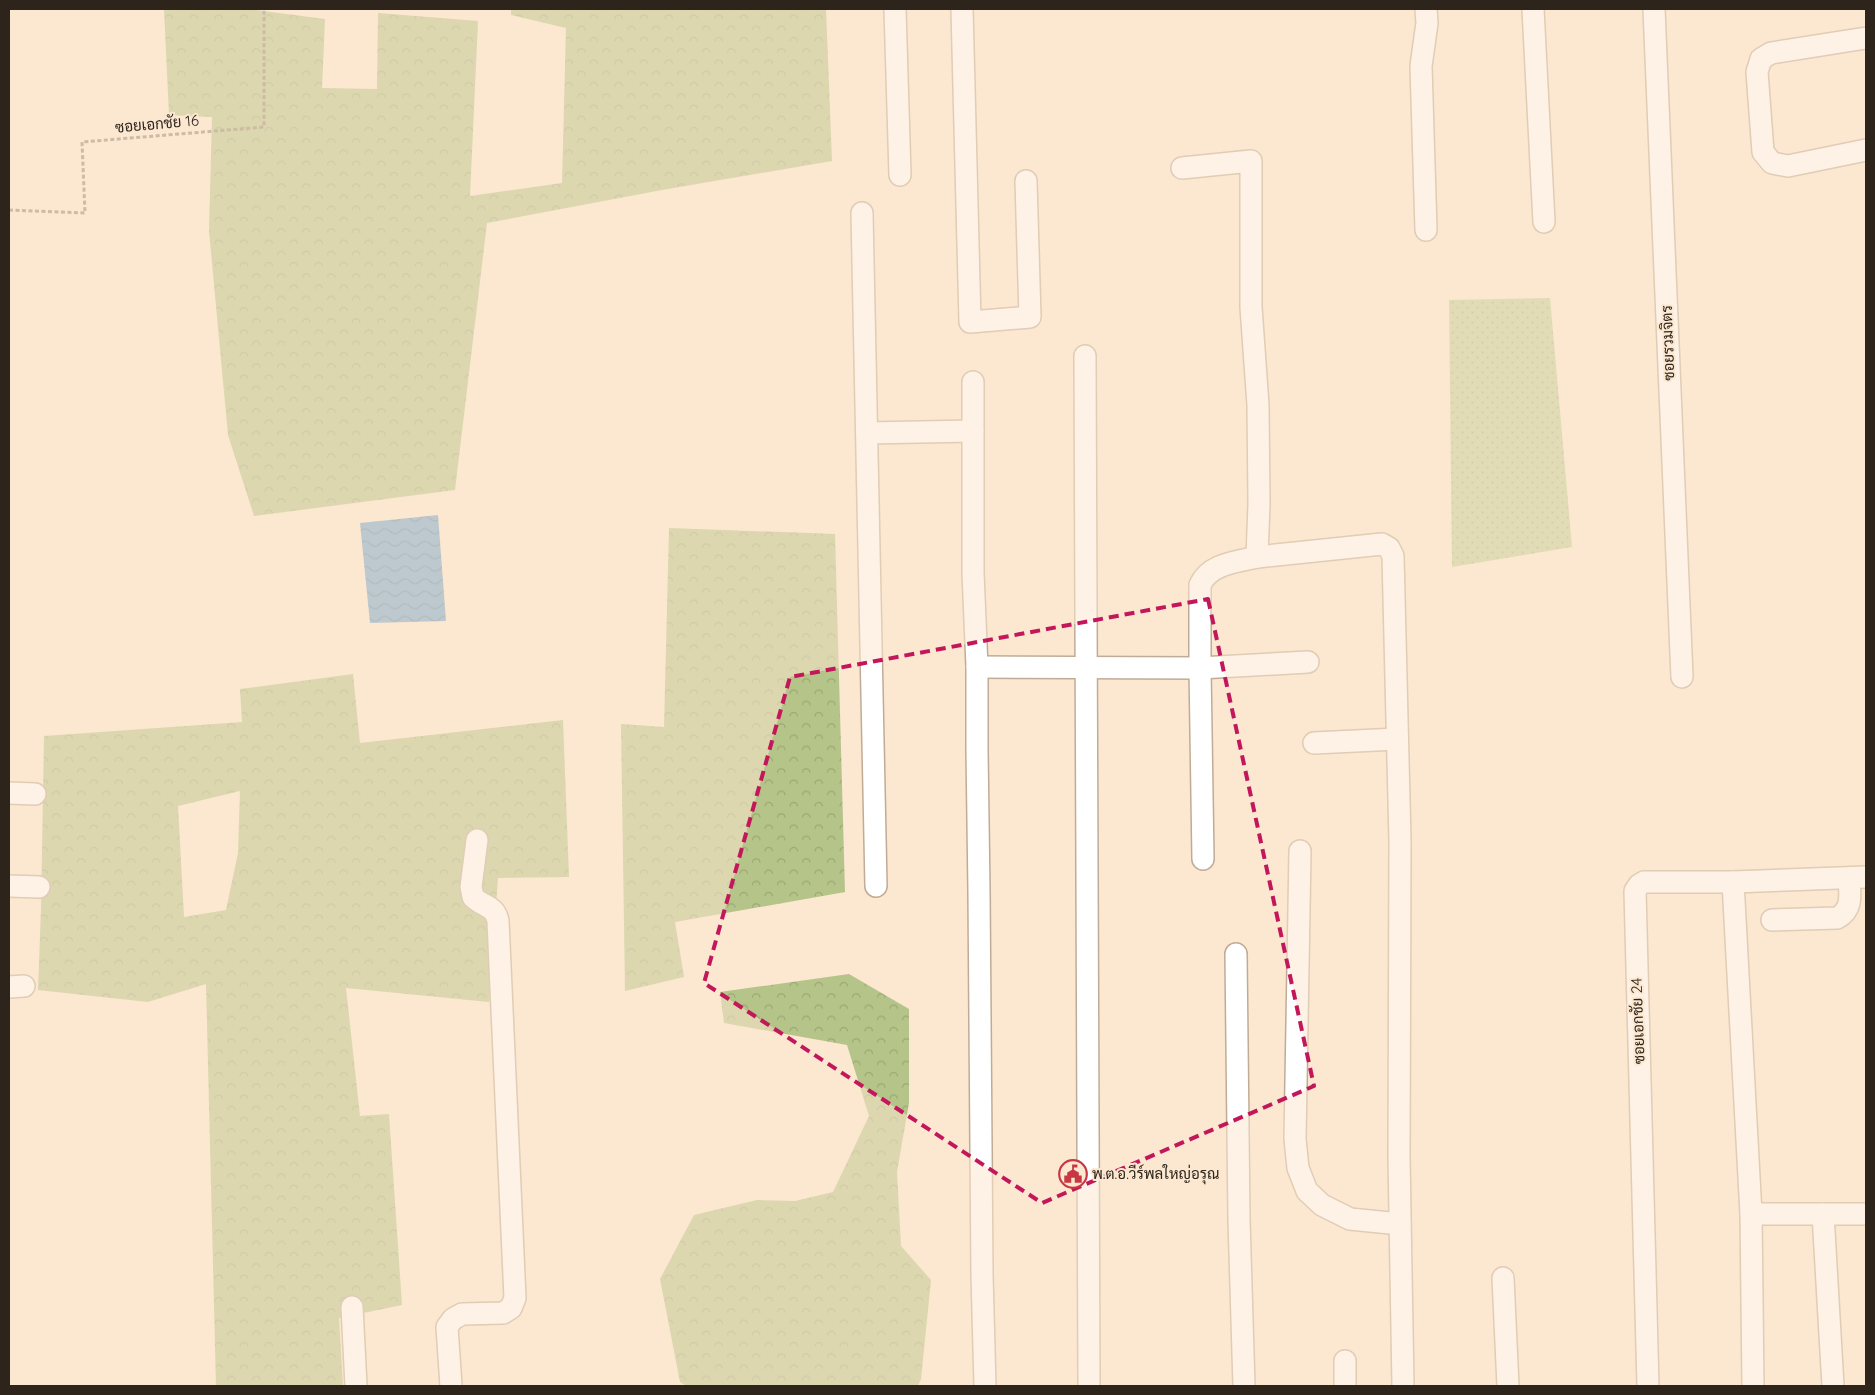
<svg xmlns="http://www.w3.org/2000/svg" width="1875" height="1395" font-family="Quicksand,Sarabun,sans-serif">
  <style>
    .grass { fill: url(#grass-dots) }
    .forest { fill: url(#forest-crowns); fill-rule: evenodd }
    .water { fill: url(#water-waves) }
    .lines { fill: none; stroke-linecap: round; stroke-linejoin: round }
    .minor-casing { stroke: #c0ac96; stroke-width: 24 }
    .path { stroke: #948676; stroke-width: 3; stroke-dasharray: 4 2.5; stroke-linecap: butt }
    .minor { stroke: #fff; stroke-width: 21 }
    .marked { fill: none; stroke: #c2185b; stroke-width: 4; stroke-dasharray: 10 6; stroke-linejoin: round }
    .labels { text-anchor: middle; stroke-width: 4; stroke-linejoin: round; paint-order: stroke }
    .street-label { font-size: 15px; fill: #2d251c; stroke: #fce7d0 }
    .poi-label { font-size: 15px; fill: #2d251c; stroke: #fce7d0; text-anchor: start }
  </style>
  <defs>
    <pattern id="grass-dots" width="8" height="8" patternUnits="userSpaceOnUse" patternTransform="scale(1.25)"><rect width="8" height="8" fill="#c1cf97"/><path d="M2 2h.1M6 6h.1" fill="none" stroke="#a6b282" stroke-width="1.8" stroke-linecap="round"/></pattern>
    <pattern id="forest-crowns" width="20" height="18" patternUnits="userSpaceOnUse" patternTransform="scale(1.25)"><rect width="20" height="18" fill="#b5c488"/><path d="M2 6a3 3 0 1 1 6 0M12 15a3 3 0 1 1 6 0" fill="none" stroke="#9ca875"/></pattern>
    <pattern id="water-waves" width="16" height="10" patternUnits="userSpaceOnUse" patternTransform="scale(1.25)"><rect width="16" height="10" fill="#71a5cf"/><path d="M0 5q4-4 8 0t8 0" fill="none" stroke="#5d86a7"/></pattern>
  </defs>
  <rect width="100%" height="100%" fill="#fce7d0"/>
  <!-- grass -->
  <polygon class="grass" points="1550,298 1572,547 1452,567 1449,300"/>
  <!-- forest -->
  <g class="forest">
    <polygon points="164,9 249,9 325,19 322,88 377,89 378,13 478,21 470,196 562,183 566,28 511,15 511,9 826,9 832,161 662,190 487,223 455,490 254,516 228,435 209,231 212,117 169,115"/>
    <polygon points="669,528 835,534 845,892 675,922 684,977 625,991 621,724 664,727"/>
    <path d="M 353,674 L 360,743 L 563,720 L 569,877 L 498,878 L 489,1002 L 346,988 L 360,1116 L 389,1114 L 402,1305 L 339,1318 L 343,1386 L 216,1386 L 206,984 L 148,1002 L 38,990 L 41,909 L 44,736 L 242,722 L 240,689 ZM 240,791 L 238,853 L 226,910 L 184,917 L 178,806 Z"/>
    <polygon points="849,974 909,1009 909,1103 897,1172 901,1246 931,1280 921,1379 918,1386 686,1386 680,1382 660,1279 694,1215 757,1200 795,1201 833,1192 869,1116 847,1045 724,1023 720,992"/>
  </g>
  <!-- water -->
  <polygon class="water" points="438,515 446,621 370,623 360,523"/>
  <g class="lines">
    <defs>
      <g id="minor">
        <polyline points="895,9 900,175"/>
        <polyline points="962,9 970,322 1030,317 1026,181"/>
        <polyline points="1533,9 1544,222"/>
        <polyline points="1654,9 1682,677"/>
        <polyline points="1866,38 1771,53 1761,59 1757,72 1763,152 1772,163 1788,166 1866,150"/>
        <path d="M 1182,168 L 1251,161 L 1251,307 L 1258,405 L 1259,504 L 1257,557 C 1236,562 1209,564 1200,585 L 1200,668 L 1203,859"/>
        <polyline points="862,213 876,886"/>
        <polyline points="1426,230 1421,66 1427,23 1426,9"/>
        <polyline points="1085,356 1089,1386"/>
        <polyline points="973,382 973,573 977,667 977,750 979,892 982,1275 985,1386"/>
        <polyline points="867,433 973,431"/>
        <polyline points="1257,557 1382,544 1389,548 1393,556 1400,841 1399,1157 1403,1386"/>
        <polyline points="977,667 1200,668 1308,662"/>
        <polyline points="1314,743 1397,739"/>
        <polyline points="9,793 35,794"/>
        <polyline points="1300,851 1295,1139 1298,1168 1307,1191 1322,1205 1350,1219 1400,1224"/>
        <polyline points="1733,882 1751,1214 1753,1386"/>
        <polyline points="9,886 39,887"/>
        <path d="M 1772,920 L 1837,918 C 1853,910 1850,894 1849,879"/>
        <polyline points="1236,954 1239,1220 1244,1386"/>
        <polyline points="9,987 24,986"/>
        <polyline points="1751,1214 1866,1214"/>
        <polyline points="1823,1214 1833,1386"/>
        <polyline points="1503,1278 1508,1386"/>
        <polyline points="352,1307 356,1386"/>
        <path d="M 451,1386 L 447,1327 L 453,1319 L 462,1314 L 503,1313 L 511,1308 L 515,1298 L 498,921 C 495,905 483,907 473,897 L 471,887 L 477,840"/>
        <polyline points="1345,1386 1345,1361"/>
        <polyline points="1648,1386 1635,891 1639,885 1644,882 1733,882 1866,877"/>
      </g>
    </defs>
    <!-- minor casing -->
    <use href="#minor" class="minor-casing"/>
    <!-- path -->
    <polyline class="path" points="9,210 85,213 82,142 264,127 264,9"/>
    <!-- minor -->
    <use href="#minor" class="minor"/>
  </g>
  <!-- marked area -->
  <path d="M0 0H1875V1395H0ZM 1208,599 L 1314,1086 L 1042,1203 L 704,983 L 790,677 Z" fill="#fce7d0" fill-opacity=".55" fill-rule="evenodd"/>
  <path class="marked" d="M 1208,599 L 1314,1086 L 1042,1203 L 704,983 L 790,677 Z"/>
  <!-- icons -->
  <defs>
    <symbol id="civic-ring" viewBox="-11 -11 22 22"><circle r="9.5" fill="#fce7d0" stroke="#c83844" stroke-width="1.5"/><path d="M-.6-6.5H3V-4.5H.6V-3L4-1V1h2V6H-6V1h2V-1L-.6-3ZM-1.2 2.5V6h2.4V2.5Z" fill="#c83844"/></symbol>
  </defs>
  <g fill-rule="evenodd">
    <use href="#civic-ring" x="1057" y="1158" width="32" height="32"/>
  </g>
  <g class="labels">
    <!-- street labels -->
    <g class="street-label">
      <text transform="translate(157 124) rotate(-5)" y="5">ซอยเอกชัย 16</text>
      <text transform="translate(1668 343) rotate(-92)" y="5">ซอยรวมจิตร</text>
      <text transform="translate(1638 1021) rotate(-92)" y="5">ซอยเอกชัย 24</text>
    </g>
    <!-- poi labels -->
    <g class="poi-label">
      <text x="1092" y="1179">พ.ต.อ.วีร์พลใหญ่อรุณ</text>
    </g>
  </g>
  <!-- border -->
  <rect width="1875" height="1395" fill="none" stroke="#2d251c" stroke-width="20"/>
</svg>
